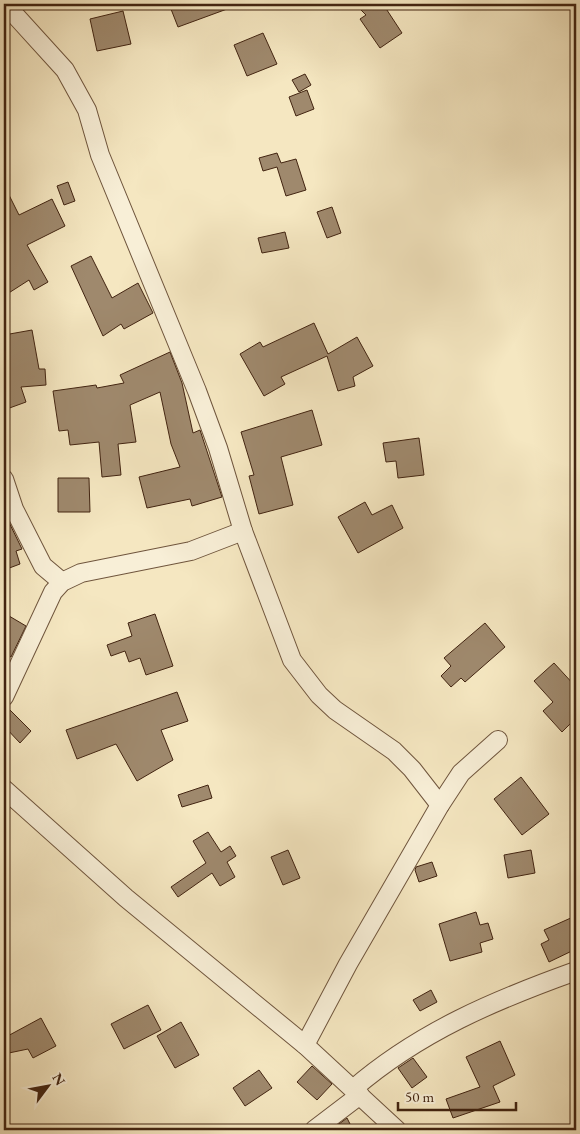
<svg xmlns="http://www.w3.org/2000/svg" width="580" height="1134" font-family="'EB Garamond',serif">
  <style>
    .building { fill: #9f896d; stroke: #422411 }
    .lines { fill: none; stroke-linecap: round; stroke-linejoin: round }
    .minor-casing { stroke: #6f553d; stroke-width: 20 }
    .minor { stroke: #f8efd7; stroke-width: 18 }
  </style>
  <rect width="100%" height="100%" fill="#f5e7c1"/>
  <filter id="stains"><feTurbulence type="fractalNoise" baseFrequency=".004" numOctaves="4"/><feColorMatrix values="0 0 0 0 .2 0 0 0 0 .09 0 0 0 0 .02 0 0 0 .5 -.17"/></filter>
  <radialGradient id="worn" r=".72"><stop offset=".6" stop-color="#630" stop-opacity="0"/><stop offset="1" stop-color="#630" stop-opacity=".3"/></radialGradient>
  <!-- building -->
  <g class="building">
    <polygon points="169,4 238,4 238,5 178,27"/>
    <polygon points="355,4 383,4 402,33 380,48 360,19 366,15"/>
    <polygon points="123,11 131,44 97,51 90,19"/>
    <polygon points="263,33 277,64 247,76 234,45"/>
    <polygon points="305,74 311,85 299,92 292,80"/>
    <polygon points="307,90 314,109 296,116 289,97"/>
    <polygon points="277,153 281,163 296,159 306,190 286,196 277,167 263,171 259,158"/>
    <polygon points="68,182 75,201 64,205 57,186"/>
    <polygon points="4,185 19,215 52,199 65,226 27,245 48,282 34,290 29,280 4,296"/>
    <polygon points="332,207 341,233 327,238 317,212"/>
    <polygon points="285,232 289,248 262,253 258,238"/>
    <polygon points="91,256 112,298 138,283 153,313 124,329 121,324 103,336 71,266"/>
    <polygon points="314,323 328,354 357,337 373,366 353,377 355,386 338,391 327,356 281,377 285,384 264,396 240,354 260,342 263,347"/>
    <polygon points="32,330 39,369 45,369 46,385 21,387 26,402 4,410 4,335"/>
    <polygon points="170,352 182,383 193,433 200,430 222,497 192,506 190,499 147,508 139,477 180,467 171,444 160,392 130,405 136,442 118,444 121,475 102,477 99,442 70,445 68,430 59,431 53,391 96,385 97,388 124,383 120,375"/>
    <polygon points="312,410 322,445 281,457 293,505 259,514 249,476 254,475 241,432"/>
    <polygon points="419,438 424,475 398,478 396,461 386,462 383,443"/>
    <polygon points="58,478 89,478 90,512 58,512"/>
    <polygon points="365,502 372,515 392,505 403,528 358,553 338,517"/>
    <polygon points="4,512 22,549 16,551 20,564 4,570"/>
    <polygon points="4,613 26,626 11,657 4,653"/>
    <polygon points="155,614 173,666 146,675 140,658 129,662 125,651 111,656 107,645 132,636 128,623"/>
    <polygon points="485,623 505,647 465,682 461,678 451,687 441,676 451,666 444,658"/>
    <polygon points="554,663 576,687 576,718 562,732 543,711 553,702 534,681"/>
    <polygon points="177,692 188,721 161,730 173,760 137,781 116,744 77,759 66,730"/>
    <polygon points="4,707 7,707 31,731 20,743 4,726"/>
    <polygon points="521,777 549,814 522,835 494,799"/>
    <polygon points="208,785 212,798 182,807 178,795"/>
    <polygon points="208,832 221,852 230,846 236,856 227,862 235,877 220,886 212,873 178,897 171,887 206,863 193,841"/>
    <polygon points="288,850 300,878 283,885 271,857"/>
    <polygon points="531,850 535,873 508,878 504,855"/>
    <polygon points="432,862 437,876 419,882 415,870 416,867"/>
    <polygon points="476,912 480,925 488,923 493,939 480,943 482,952 450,961 439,924"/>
    <polygon points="573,917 576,924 576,949 549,962 541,944 549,940 544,930"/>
    <polygon points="431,990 437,1002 420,1011 413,1000"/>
    <polygon points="148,1005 161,1030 124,1049 111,1024"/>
    <polygon points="41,1018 56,1046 33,1058 28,1049 4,1054 4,1038"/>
    <polygon points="181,1022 199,1055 175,1068 157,1036"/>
    <polygon points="500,1041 515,1075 493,1086 500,1102 453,1118 446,1099 480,1087 466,1057"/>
    <polygon points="413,1058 427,1077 412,1088 398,1068"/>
    <polygon points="312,1066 332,1084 317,1100 297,1082"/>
    <polygon points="259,1070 272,1088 245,1106 233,1088"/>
    <polygon points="347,1118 353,1130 331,1130"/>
  </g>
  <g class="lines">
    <defs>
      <g id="minor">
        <polyline points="5,4 65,70 87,110 100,155 197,391 218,448 243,531 292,660 319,695 335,710 394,751 412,769 440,805"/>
        <polyline points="4,479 14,509 43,566 62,582"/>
        <polyline points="4,697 53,592 62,582 81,573 191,551 243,531"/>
        <polyline points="4,789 126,898 305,1045 397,1130"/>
        <polyline points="305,1045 348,964 440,805 461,773 498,740"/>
        <path d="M 353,1089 C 419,1032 495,1000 576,971"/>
        <polyline points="314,1130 360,1095"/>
      </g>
    </defs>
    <!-- minor casing -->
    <use href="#minor" class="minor-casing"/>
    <!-- minor -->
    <use href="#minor" class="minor"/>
  </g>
  <!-- margin -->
  <rect width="580" height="1134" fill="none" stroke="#f5e7c1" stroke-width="20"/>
  <rect x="5" y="5" width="570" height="1124" fill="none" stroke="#422411" stroke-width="2.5"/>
  <rect x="10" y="10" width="560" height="1114" fill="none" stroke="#422411"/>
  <!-- north arrow -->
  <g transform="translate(48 1086) rotate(58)" stroke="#f8efd7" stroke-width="4" paint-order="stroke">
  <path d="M0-4L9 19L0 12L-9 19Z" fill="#422411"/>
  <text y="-8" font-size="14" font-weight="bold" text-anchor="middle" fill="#422411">N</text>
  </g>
  <!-- scale -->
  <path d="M398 1102v8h118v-8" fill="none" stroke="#422411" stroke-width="2.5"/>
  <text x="405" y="1102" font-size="15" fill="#422411" stroke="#f8efd7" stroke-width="4" paint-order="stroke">50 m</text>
  <rect width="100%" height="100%" filter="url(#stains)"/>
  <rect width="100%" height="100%" fill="url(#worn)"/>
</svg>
